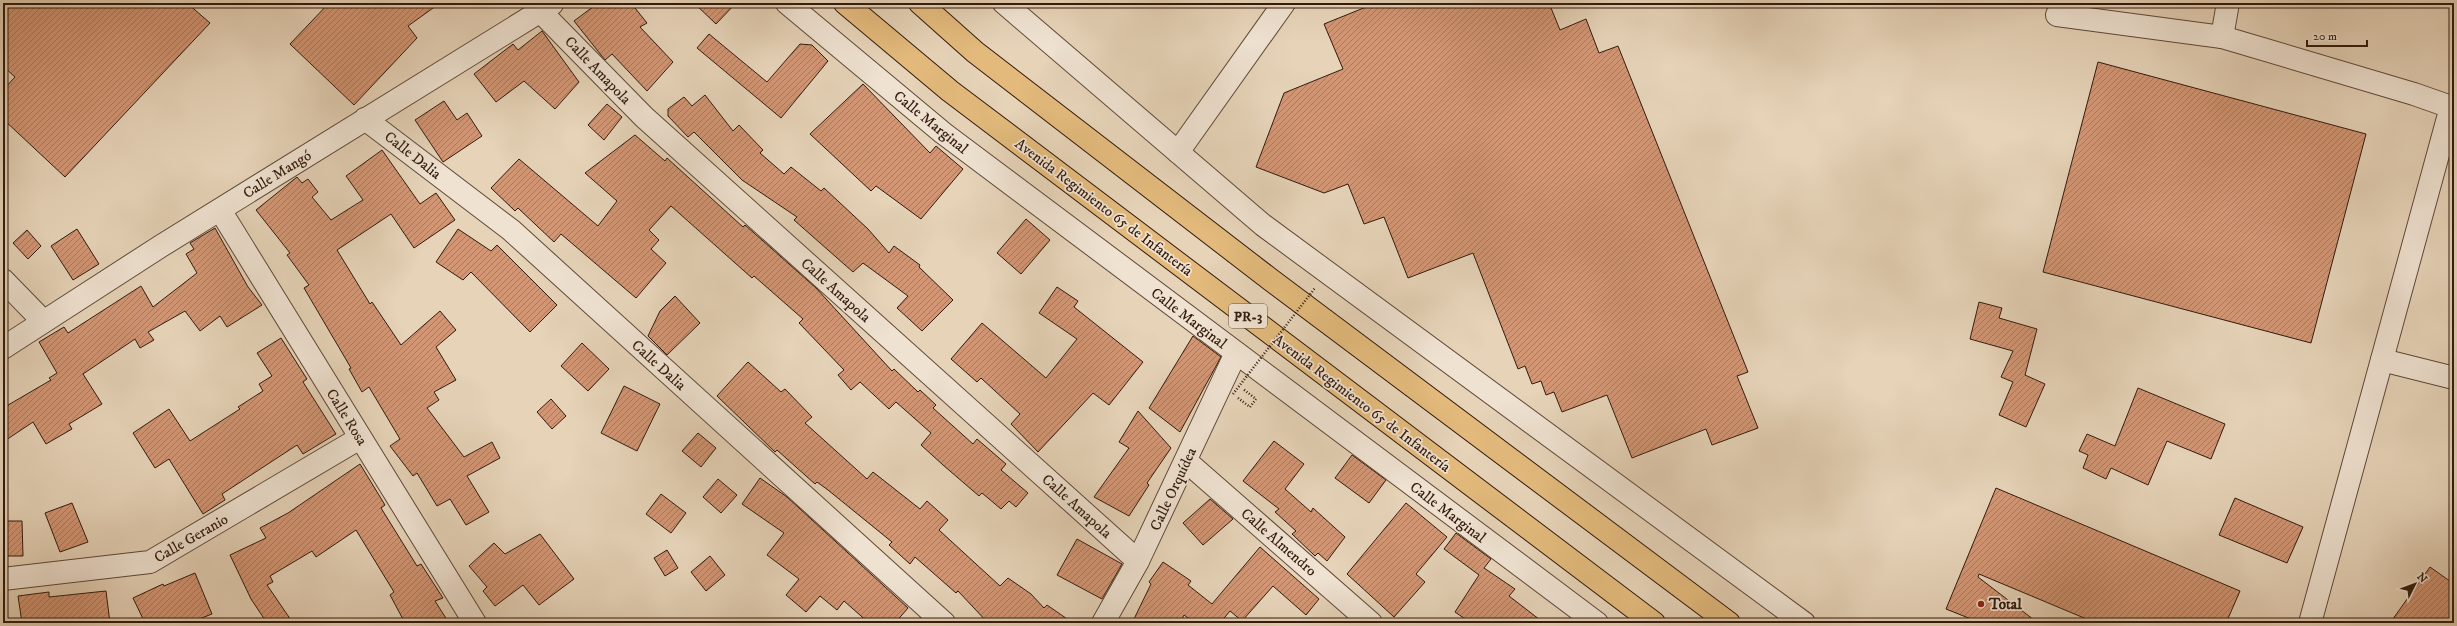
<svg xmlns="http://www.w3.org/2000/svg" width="2457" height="626" font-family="'IM FELL DW Pica',serif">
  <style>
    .building { fill: url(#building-hatch); stroke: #321a0d }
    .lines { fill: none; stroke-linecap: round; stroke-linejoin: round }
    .minor-casing { stroke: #5f4838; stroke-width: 24 }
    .major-casing { stroke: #321a0d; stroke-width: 24 }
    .path { stroke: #321a0d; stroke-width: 2.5; stroke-dasharray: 1 2; stroke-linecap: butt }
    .minor { stroke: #efe2d1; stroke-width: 22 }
    .major { stroke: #e3ba7c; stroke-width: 22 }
    .path-bridge { stroke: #321a0d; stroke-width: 2.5; stroke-dasharray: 1 2; stroke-linecap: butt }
    .poi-dot { fill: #8f2418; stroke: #efe2d1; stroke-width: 1.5 }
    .labels { text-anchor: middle; stroke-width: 3.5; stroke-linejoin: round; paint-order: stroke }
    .shield { fill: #efe2d1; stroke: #6b5648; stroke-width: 1 }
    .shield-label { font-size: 14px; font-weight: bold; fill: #321a0d }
    .street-label { font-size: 15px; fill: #321a0d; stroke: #efe2d1 }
    .poi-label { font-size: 15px; font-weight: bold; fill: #321a0d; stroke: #efe2d1; text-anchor: start }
  </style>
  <defs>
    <pattern id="building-hatch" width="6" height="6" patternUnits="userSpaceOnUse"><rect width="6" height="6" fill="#d29675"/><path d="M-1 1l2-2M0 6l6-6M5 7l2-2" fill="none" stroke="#ab7a5e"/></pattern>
  </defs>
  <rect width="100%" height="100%" fill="#e6d3b8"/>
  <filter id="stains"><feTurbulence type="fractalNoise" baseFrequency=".005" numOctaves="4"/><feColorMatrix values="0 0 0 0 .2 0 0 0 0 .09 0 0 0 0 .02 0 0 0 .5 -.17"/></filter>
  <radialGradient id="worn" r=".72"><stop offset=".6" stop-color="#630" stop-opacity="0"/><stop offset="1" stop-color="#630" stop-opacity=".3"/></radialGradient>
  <!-- building -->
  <g class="building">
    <polygon points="3,3 187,3 210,23 65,177 3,119 3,90 15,77 3,66"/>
    <polygon points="329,3 440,3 408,26 417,38 354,105 290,44"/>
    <polygon points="598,3 631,3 647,23 640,27 673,62 647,91 612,54 605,60 574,21"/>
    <polygon points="694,3 736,3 716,24"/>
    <polygon points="1376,3 1549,3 1560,30 1586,19 1599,53 1618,46 1748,372 1737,376 1758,428 1712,445 1706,429 1632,458 1607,395 1562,412 1554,392 1546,395 1541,381 1532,384 1525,366 1518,369 1473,253 1408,278 1384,217 1364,224 1348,184 1324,193 1256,167 1284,93 1343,69 1324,24"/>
    <polygon points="542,31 579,82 555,109 524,81 496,102 474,74 513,44 518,50"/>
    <polygon points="709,34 767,82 800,44 812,45 828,61 781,118 697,48"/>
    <polygon points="2098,62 2366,134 2311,343 2043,272"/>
    <polygon points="863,84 930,153 936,146 963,169 921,219 876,186 871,191 810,134"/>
    <polygon points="705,95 733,131 739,125 763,150 760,153 784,174 791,167 821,191 824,188 868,229 889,253 894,246 920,265 919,267 953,300 922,331 897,308 908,296 863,263 853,272 794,220 797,217 742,180 694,132 688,137 668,116 668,109 684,97 692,106"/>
    <polygon points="444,101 457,120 467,113 482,136 443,162 415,120"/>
    <polygon points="607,104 622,117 604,140 588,125"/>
    <polygon points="635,135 665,161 667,158 743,227 745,225 816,288 892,371 894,369 918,392 920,390 936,405 933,408 973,444 977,439 1006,464 1001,470 1028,493 1016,507 1009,501 1001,509 982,493 979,496 943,465 921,445 931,433 896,402 889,409 860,382 851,390 838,375 844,370 799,323 803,319 754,276 752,278 671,206 649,230 659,240 651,249 666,263 636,298 561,234 554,242 518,208 515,211 491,188 519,159 598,226 617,201 585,173"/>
    <polygon points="382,150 420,204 436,193 455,220 414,248 391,214 337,250 370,304 372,302 401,345 440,311 456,330 436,347 456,380 434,392 439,400 427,408 464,457 492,442 500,458 467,476 489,512 466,525 450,499 437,506 417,473 413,476 390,446 400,439 369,387 362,392 349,369 351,368 304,288 309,285 287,255 290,253 256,210 297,177 302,183 308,179 318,192 312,197 331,220 363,200 346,176"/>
    <polygon points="1026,219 1050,240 1021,274 997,253"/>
    <polygon points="215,228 248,287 262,305 227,327 220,316 200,331 185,311 148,332 154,340 140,348 135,339 83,374 102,404 69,424 72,429 46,444 33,422 3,442 3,408 51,380 49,378 57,373 39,342 64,327 68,333 141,286 153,307 197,273 186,254 194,249 190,243"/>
    <polygon points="77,229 99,264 73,280 51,246"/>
    <polygon points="458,229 491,251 497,245 557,305 530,332 471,272 463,280 436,262"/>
    <polygon points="27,230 41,246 28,259 13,243"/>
    <polygon points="1057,287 1078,301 1074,307 1143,362 1109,405 1093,393 1038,452 1011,424 1020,414 981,378 977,382 951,359 982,323 1046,378 1077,339 1039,313"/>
    <polygon points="675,296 700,323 667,355 648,336 660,311"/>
    <polygon points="1979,302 2002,308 1999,318 2037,329 2025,375 2045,384 2026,427 1999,415 2013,382 2001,377 2013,351 1970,339"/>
    <polygon points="1193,336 1221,357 1180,432 1149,408"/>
    <polygon points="281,338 307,379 303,382 336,434 303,454 297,445 222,494 225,500 203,514 169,459 155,468 133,433 169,409 190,441 240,409 238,407 263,391 259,384 272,376 257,353"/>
    <polygon points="582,343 609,369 588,391 561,366"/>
    <polygon points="748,362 781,392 785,389 812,417 805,423 867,479 873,472 920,509 927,501 948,520 939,530 1000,586 1008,578 1031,594 1044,608 1047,605 1073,623 988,623 958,591 956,593 915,557 910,564 889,545 892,542 828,490 817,482 815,484 777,450 775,452 717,396"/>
    <polygon points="624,386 660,404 637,451 601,433"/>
    <polygon points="2138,388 2225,424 2211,459 2167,441 2148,485 2111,468 2106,479 2083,468 2088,455 2079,451 2087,434 2115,446"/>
    <polygon points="551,399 566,416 552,429 537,412"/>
    <polygon points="1138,411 1171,448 1147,483 1149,485 1129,516 1094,497 1129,448 1119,442"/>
    <polygon points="698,433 716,448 701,467 682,451"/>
    <polygon points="1274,441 1304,464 1285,489 1311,512 1313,508 1345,537 1327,561 1318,553 1315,556 1292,534 1296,531 1275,512 1279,509 1243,481"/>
    <polygon points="1352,455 1386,480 1369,503 1335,478"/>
    <polygon points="360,464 385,505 381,508 417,566 421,564 443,598 435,601 449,623 405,623 390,595 394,592 356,530 316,557 312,551 270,576 273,582 267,585 293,623 267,623 251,599 230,555 266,538 260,528 288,513"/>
    <polygon points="760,478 787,497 908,608 895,623 869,623 844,601 837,610 820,596 806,612 786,595 799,579 767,555 784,533 742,504"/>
    <polygon points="718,479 737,495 721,513 703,497"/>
    <polygon points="1996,488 2240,591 2226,623 2096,623 1979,574 1978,577 2038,623 1981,623 1946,609"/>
    <polygon points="661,494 686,513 671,533 646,514"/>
    <polygon points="2235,498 2303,527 2287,563 2219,535"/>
    <polygon points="1210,499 1233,519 1203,545 1183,523"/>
    <polygon points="72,503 88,542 60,552 45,513"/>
    <polygon points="1406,503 1447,537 1416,574 1425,582 1394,617 1347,574"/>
    <polygon points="3,521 22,521 23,556 3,556"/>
    <polygon points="1456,533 1491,559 1484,568 1515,589 1509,596 1544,623 1471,623 1455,612 1479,575 1444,549"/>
    <polygon points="540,534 574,579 539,605 523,585 495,606 483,591 487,587 469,566 494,543 505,554"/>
    <polygon points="1077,539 1122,564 1102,599 1057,575"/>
    <polygon points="1260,547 1319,599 1306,615 1273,586 1242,621 1230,611 1220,623 1195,623 1184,615 1180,623 1132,623 1151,584 1149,582 1163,562 1191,581 1188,585 1212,604"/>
    <polygon points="667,550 678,568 665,576 654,558"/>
    <polygon points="710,556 725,575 706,591 691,572"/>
    <polygon points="2430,567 2454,584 2454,623 2390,623"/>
    <polygon points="195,573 212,614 189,623 145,623 133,598 163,584 164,586"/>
    <polygon points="106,591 110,623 22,623 18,596 49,592 49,597"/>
  </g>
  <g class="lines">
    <defs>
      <g id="minor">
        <polyline points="787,3 943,133 1597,623"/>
        <polyline points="1004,3 1263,225 1804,623"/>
        <polyline points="540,11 644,117 1138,561"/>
        <polyline points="2057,15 2222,37 2414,94 2451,107 2310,623"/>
        <polyline points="2222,37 2228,3"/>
        <polyline points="365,119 511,230 944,623"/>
        <polyline points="1178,152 1284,3"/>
        <polyline points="220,210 475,623"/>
        <polyline points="3,280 43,321"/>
        <polyline points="3,348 161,246 552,4"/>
        <polyline points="2382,360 2454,378"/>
        <polyline points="1186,461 1371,623"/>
        <polyline points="3,579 150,562 360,438"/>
        <polyline points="1103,623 1138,561 1236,353"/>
      </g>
      <g id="major">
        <polyline points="845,3 950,91 1654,623"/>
        <polyline points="920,3 975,52 1271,280 1729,623"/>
      </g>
    </defs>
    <!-- minor casing -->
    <use href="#minor" class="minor-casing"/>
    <!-- major casing -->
    <use href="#major" class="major-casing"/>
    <!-- path -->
    <polyline class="path" points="1238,398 1250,407 1256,399 1243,389"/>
    <!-- minor -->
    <use href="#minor" class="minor"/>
    <!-- major -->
    <use href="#major" class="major"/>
    <!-- path-bridge -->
    <polyline class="path-bridge" points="1233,394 1315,288"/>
  </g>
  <!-- markers -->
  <circle class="poi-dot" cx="1981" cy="604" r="4"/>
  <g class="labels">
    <!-- shield labels -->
    <rect class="shield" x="1229" y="304" width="38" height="24" rx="3"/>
    <g class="shield-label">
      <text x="1248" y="321">PR-3</text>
    </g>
    <!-- street labels -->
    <g class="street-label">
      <text transform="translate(598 70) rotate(46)" y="5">Calle Amapola</text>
      <text transform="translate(931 122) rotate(39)" y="5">Calle Marginal</text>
      <text transform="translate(413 155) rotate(38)" y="5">Calle Dalia</text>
      <text transform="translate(277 174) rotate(-32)" y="5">Calle Mangó</text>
      <text transform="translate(1104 207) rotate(37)" y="5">Avenida Regimiento 65 de Infantería</text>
      <text transform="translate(836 290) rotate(42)" y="5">Calle Amapola</text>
      <text transform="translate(1189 318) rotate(37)" y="5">Calle Marginal</text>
      <text transform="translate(659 365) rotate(42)" y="5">Calle Dalia</text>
      <text transform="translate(1362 403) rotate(37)" y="5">Avenida Regimiento 65 de Infantería</text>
      <text transform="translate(347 417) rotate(58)" y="5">Calle Rosa</text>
      <text transform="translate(1173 489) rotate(-65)" y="5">Calle Orquídea</text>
      <text transform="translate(1077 506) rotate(42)" y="5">Calle Amapola</text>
      <text transform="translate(1448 512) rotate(37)" y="5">Calle Marginal</text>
      <text transform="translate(191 538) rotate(-30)" y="5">Calle Geranio</text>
      <text transform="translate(1279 542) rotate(41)" y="5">Calle Almendro</text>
    </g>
    <!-- poi labels -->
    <g class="poi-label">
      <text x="1989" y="609">Total</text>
    </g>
  </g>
  <!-- margin -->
  <rect width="2457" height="626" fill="none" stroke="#e6d3b8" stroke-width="16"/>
  <rect x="4" y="4" width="2449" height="618" fill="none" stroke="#321a0d" stroke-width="2"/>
  <rect x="8" y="8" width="2441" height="610" fill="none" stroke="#321a0d"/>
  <!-- north arrow -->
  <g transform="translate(2415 584) rotate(48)" stroke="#efe2d1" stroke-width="3" paint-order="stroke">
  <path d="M0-3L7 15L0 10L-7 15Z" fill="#321a0d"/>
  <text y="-6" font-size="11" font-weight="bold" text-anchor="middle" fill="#321a0d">N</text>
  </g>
  <!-- scale -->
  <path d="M2307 40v6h60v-6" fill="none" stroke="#321a0d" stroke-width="2"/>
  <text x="2313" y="40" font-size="12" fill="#321a0d" stroke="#efe2d1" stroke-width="3" paint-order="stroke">20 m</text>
  <rect width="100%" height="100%" filter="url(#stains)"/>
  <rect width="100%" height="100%" fill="url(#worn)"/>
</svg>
